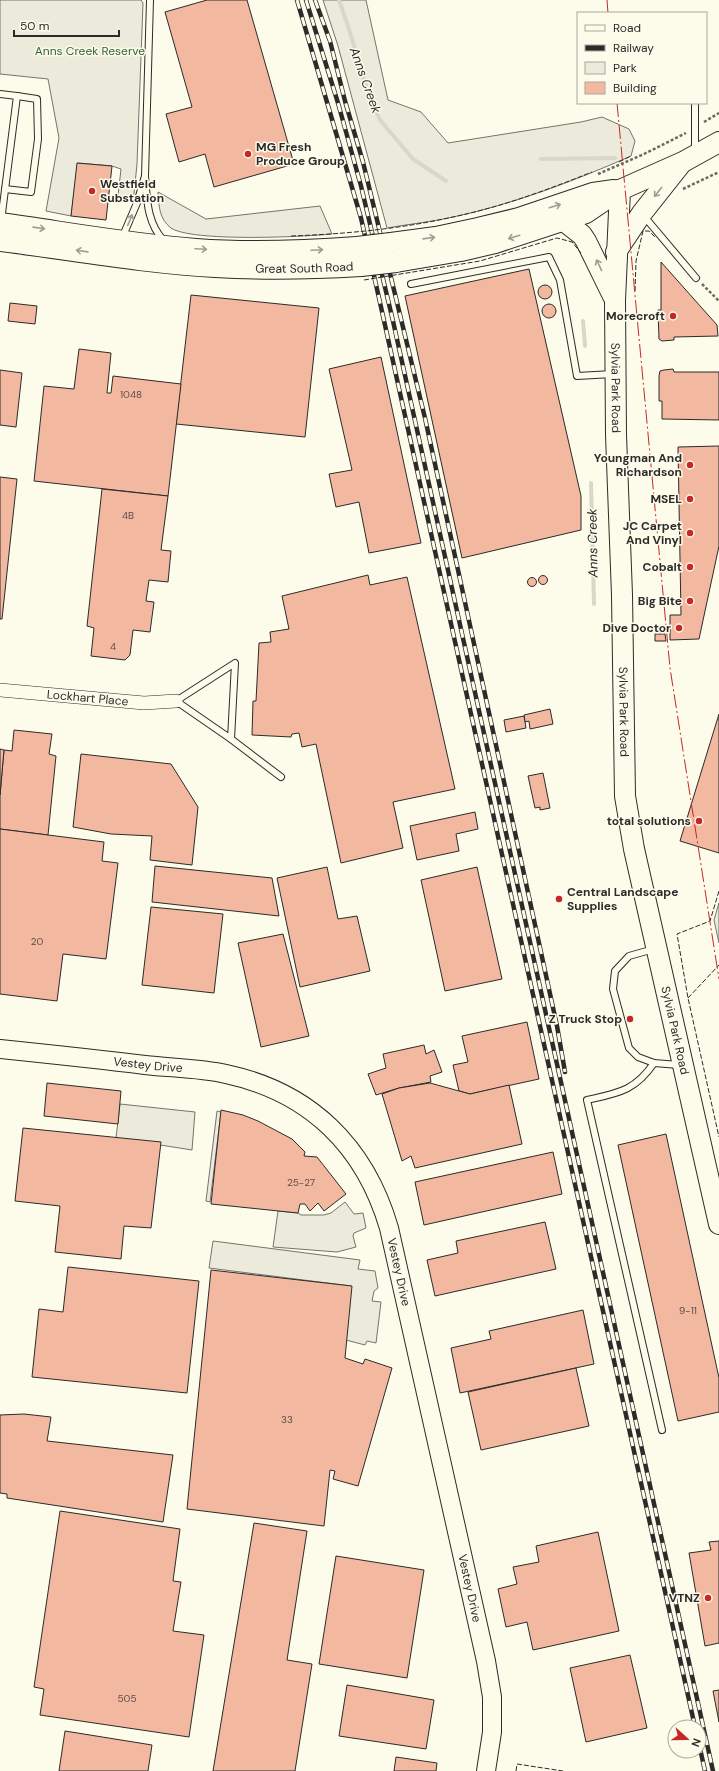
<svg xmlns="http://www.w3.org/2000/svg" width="719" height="1771" font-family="'DM Sans',sans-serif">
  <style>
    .green { fill: #ecebdb; stroke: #74746e }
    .parking { fill: #eceadb; stroke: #74746e }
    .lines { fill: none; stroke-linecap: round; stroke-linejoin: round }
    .stream { stroke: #d8d7c9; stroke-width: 4 }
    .building { fill: #f2b8a0; stroke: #2b2b2b }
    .lane-casing { stroke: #2b2b2b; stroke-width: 8 }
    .street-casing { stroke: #2b2b2b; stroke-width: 14 }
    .secondary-casing { stroke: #2b2b2b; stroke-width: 20 }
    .primary-casing { stroke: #2b2b2b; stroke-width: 22 }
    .path { stroke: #6a6964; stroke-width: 2.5; stroke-dasharray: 3 2; stroke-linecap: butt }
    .lane { stroke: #fdfbea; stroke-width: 6 }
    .street { stroke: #fdfbea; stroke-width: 13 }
    .secondary { stroke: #fdfbea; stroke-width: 18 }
    .primary { stroke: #fdfbea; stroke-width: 20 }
    .rail-casing { stroke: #2b2b2b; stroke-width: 4.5 }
    .rail { stroke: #fdfbea; stroke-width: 3; stroke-dasharray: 9; stroke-linecap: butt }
    .primary-bridge-casing { stroke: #2b2b2b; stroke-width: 22; stroke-linecap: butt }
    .primary-bridge { stroke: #fdfbea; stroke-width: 20 }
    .fence { stroke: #2b2b2b; stroke-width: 1; stroke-dasharray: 5 2; stroke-linecap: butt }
    .power { stroke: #c62828; stroke-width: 1; stroke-dasharray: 14 3 2 3; stroke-linecap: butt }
    .oneway { stroke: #9e9d94 }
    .poi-dot { fill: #c62828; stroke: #fdfbea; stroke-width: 1.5 }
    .labels { text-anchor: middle; stroke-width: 3; stroke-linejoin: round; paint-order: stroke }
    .number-label { font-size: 10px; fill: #5d4e48 }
    .park-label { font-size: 12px; fill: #34623c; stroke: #fdfbea }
    .poi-label { font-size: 12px; font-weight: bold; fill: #2b2b2b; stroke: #fdfbea; text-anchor: end }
    .street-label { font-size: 12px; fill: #2b2b2b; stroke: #fdfbea }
    .water-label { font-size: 13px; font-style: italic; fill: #2b2b2b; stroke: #fdfbea }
  </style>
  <rect width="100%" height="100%" fill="#fdfbea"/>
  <!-- green -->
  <g class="green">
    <polygon points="0,0 141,0 143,3 137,164 134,194 131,199 125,200 124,203 118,196 121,169 112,166 78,163 71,216 46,211 59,138 48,79 0,74"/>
    <path d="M 323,0 L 366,0 L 388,100 L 421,112 L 448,143 L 581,122 L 602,117 L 629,129 L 635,141 L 631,156 C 574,181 514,204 453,217 C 431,222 409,224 387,228 L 338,46 Z"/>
    <path d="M 158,192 L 206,219 L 320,206 L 332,234 C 302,237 192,242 171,228 C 159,219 159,206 158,192 Z"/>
    <polygon points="719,903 719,943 714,920"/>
  </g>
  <!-- parking -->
  <g class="parking">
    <polygon points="120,1104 195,1112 192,1150 116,1138"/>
    <polygon points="217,1111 221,1112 210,1202 206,1201"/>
    <polygon points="345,1202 354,1214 363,1213 366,1228 354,1233 353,1236 356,1247 337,1252 273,1247 278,1211 298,1213 301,1215 324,1215 331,1213"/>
    <polygon points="213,1241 360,1260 358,1269 375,1271 378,1288 374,1291 372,1301 381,1302 376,1343 367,1341 365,1345 346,1340 351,1286 209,1268"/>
  </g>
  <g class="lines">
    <!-- stream -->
    <g class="stream">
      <polyline points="339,0 348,26 367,89 380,120 413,159 446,181"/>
      <polyline points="541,159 615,158"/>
      <polyline points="583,321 585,346"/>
      <polyline points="591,483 594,604"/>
    </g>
  </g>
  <!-- building -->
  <g class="building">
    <polygon points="207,0 247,0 294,164 214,187 205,154 179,162 166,114 192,107 165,12"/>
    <polygon points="77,163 112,166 106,220 71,216"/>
    <polygon points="661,262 717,325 718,336 674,337 674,340 662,341 659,339 658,310 661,310"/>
    <polygon points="529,269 581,496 581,530 462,558 405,296"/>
    <circle cx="545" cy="292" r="7"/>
    <polygon points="191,295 319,308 305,437 176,424"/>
    <polygon points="10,303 37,306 35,324 8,321"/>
    <circle cx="549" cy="311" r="7"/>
    <polygon points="79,349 111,353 107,393 111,393 113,376 181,384 168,496 34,481 44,386 74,389"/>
    <polygon points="381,357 421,543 369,553 359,502 336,507 329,474 352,470 329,369"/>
    <polygon points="673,369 674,372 719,372 719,420 662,419 662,401 659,401 659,376 660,371 664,370"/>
    <polygon points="0,370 22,373 16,427 0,425"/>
    <polygon points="719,446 719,546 699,639 670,640 670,615 681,615 678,447"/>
    <polygon points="0,477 17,479 2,619 0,619"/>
    <polygon points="102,489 168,496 161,550 171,551 168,582 149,580 146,601 154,602 150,632 133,630 130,655 125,660 91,656 94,628 87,626"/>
    <polygon points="368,575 370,585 407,577 455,789 393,802 403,848 341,863 316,744 302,747 299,733 292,734 291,737 252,735 253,701 256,701 259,643 271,642 270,632 289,629 282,596"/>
    <circle cx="543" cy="580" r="4.5"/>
    <circle cx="532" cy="582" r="4.5"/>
    <polygon points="655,634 665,634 666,641 655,641"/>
    <polygon points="550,709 553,724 530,729 529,721 525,722 524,715"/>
    <polygon points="719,714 719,853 680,841"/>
    <polygon points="524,716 526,728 506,732 504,720"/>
    <polygon points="14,730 52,734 49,754 56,756 48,835 0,829 0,795 4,750 12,751"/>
    <polygon points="0,749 4,750 0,795"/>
    <polygon points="81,754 171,764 198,807 192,865 150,860 152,836 111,834 73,827"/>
    <polygon points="543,773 550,808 540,810 540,807 535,808 528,776"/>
    <polygon points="475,812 478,829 456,834 459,851 417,860 410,826"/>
    <polygon points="0,829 104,842 102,861 118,863 106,959 63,954 57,1001 0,994"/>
    <polygon points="155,866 272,878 279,916 152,902"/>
    <polygon points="327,867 338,919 357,916 370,971 300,987 277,878"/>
    <polygon points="477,867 502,979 445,991 421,880"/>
    <polygon points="151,907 223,914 214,993 142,985"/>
    <polygon points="283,934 309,1036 261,1047 238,943"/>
    <polygon points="527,1022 539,1079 470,1094 459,1091 453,1065 468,1062 462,1036"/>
    <polygon points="424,1045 426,1054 434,1050 442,1072 430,1076 431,1082 399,1088 376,1095 368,1074 386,1068 383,1054"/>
    <polygon points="47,1083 121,1091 118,1124 44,1116"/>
    <polygon points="430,1083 470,1094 509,1085 522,1144 415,1168 411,1156 402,1161 382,1094 399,1088"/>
    <polygon points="221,1110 243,1115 258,1121 292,1139 305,1152 304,1156 317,1157 346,1194 324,1211 318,1203 310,1211 305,1204 300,1204 298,1213 211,1204"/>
    <polygon points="23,1128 161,1142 151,1228 124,1226 121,1259 55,1252 60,1206 15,1201"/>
    <polygon points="666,1134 719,1378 719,1412 678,1421 618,1145"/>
    <polygon points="553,1152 562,1194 424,1225 415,1182"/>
    <polygon points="545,1222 556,1269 435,1296 427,1260 458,1253 456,1241"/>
    <polygon points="68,1267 199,1281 187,1393 32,1377 39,1309 63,1312"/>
    <polygon points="211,1270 352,1286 345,1358 363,1364 365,1359 392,1368 358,1486 333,1479 335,1471 330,1470 324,1526 187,1509"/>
    <polygon points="583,1310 594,1364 460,1393 451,1348 491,1339 489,1331"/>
    <polygon points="576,1368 589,1426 481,1450 468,1392"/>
    <polygon points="24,1414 51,1417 47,1441 173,1455 163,1522 7,1498 7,1494 0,1493 0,1415"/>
    <polygon points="60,1511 180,1529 173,1581 181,1582 173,1631 204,1635 189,1737 40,1715 44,1689 34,1687"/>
    <polygon points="254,1523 307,1531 287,1660 312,1664 295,1771 213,1771"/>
    <polygon points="598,1532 619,1631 533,1650 527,1622 506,1627 498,1589 517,1584 513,1567 539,1562 536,1546"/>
    <polygon points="719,1541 719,1643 705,1646 689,1553 711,1550 709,1542"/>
    <polygon points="336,1556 424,1570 407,1678 319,1664"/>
    <polygon points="630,1655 647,1728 586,1742 570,1668"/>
    <polygon points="347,1685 434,1700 426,1749 339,1736"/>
    <polygon points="719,1690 719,1722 713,1691"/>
    <polygon points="65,1731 152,1745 148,1771 59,1771"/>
    <polygon points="396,1757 437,1763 436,1771 394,1771"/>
  </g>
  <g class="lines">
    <defs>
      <g id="lane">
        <polyline points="0,94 17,96 1,221"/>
        <polyline points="695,151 695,103"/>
        <polyline points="145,176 150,0"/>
        <polyline points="5,189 31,192 38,139 37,99 17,96"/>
        <polyline points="643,215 696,278"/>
        <path d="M 124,238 L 125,231 L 137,203 L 145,176 C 147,200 147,223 164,241"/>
        <polyline points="411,284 549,257 560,280 577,376 613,374"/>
        <polygon points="235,663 231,739 176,701"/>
        <polyline points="231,739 281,777"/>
        <polyline points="654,949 629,956 615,971 613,989 629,1048 638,1057 654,1063 679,1065"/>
        <path d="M 654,1063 C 635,1091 618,1093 587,1100 L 662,1430"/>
      </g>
      <g id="street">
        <path id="s1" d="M 0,690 L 144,703 L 176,701"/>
      </g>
      <g id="secondary">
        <path id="s2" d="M 0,1049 C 48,1054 96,1059 145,1065 C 171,1068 200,1068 226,1074 C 310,1092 365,1146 389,1228 L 486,1661 L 492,1697 L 492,1732 L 486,1771"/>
      </g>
      <g id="primary">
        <path id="s3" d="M 620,190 L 615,300 L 616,435 L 622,595 L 625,796 L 634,849 L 719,1224"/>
        <polyline points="564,221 582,235 586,241 613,296"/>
        <path d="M 0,223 C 65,232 130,244 196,249 C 249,253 303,251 357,247"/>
        <path id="s4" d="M 0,241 C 72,250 143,263 215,267 C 264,270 312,269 361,266"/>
        <polyline points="391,243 436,237 478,228 519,218 593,193 614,190"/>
        <polyline points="616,252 642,213 680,165"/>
        <polyline points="396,262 461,251 495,243 586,213 620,190 683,162 719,142"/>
      </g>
    </defs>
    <!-- lane casing -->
    <use href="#lane" class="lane-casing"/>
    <!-- street casing -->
    <use href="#street" class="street-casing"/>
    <!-- secondary casing -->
    <use href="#secondary" class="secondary-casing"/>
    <!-- primary casing -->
    <use href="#primary" class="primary-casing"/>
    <!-- path -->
    <g class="path">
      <polyline points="704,122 719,113"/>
      <polyline points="598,174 644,154 686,133"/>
      <polyline points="683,189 719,172"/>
      <polyline points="702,284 719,301"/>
    </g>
    <!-- lane -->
    <use href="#lane" class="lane"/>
    <!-- street -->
    <use href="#street" class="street"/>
    <!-- secondary -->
    <use href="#secondary" class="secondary"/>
    <!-- primary -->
    <use href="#primary" class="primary"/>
    <defs>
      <g id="rail">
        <polyline points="297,0 361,218 379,298 695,1727"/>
        <polyline points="306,0 338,103 361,186 393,321 713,1771"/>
        <polyline points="315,0 330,41 345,101 363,162 425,418 557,1026 565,1072"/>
        <polyline points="699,1744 705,1771"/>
      </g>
    </defs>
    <!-- rail casing -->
    <use href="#rail" class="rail-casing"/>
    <!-- rail -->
    <use href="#rail" class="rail"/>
    <defs>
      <g id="primary-bridge">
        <polyline points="357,247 391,243"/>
        <polyline points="361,266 396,262"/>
      </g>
    </defs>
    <!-- primary-bridge casing -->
    <use href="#primary-bridge" class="primary-bridge-casing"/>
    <!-- primary-bridge -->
    <use href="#primary-bridge" class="primary-bridge"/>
    <!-- fence -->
    <g class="fence">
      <polyline points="619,162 631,156"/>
      <path d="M 291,236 C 345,234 400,229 453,217 C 501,207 547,190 592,172"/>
      <polyline points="364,280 480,261 557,238 572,242 581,253"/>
      <polyline points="635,291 636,261 643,231 649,231 655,237"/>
      <polyline points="719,891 710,921 677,934 688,998 719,1137"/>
      <polyline points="688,998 719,965"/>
      <polyline points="516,1771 517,1764 563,1771"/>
    </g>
    <!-- power -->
    <g class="power">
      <polyline points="607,0 608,13"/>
      <polyline points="617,103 670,668 719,979"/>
    </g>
  </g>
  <!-- one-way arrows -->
  <defs><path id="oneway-shaft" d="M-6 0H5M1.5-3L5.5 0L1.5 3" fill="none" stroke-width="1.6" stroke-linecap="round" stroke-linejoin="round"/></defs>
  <g class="oneway">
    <use href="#oneway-shaft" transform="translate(658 192) rotate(129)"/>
    <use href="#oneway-shaft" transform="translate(555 206) rotate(-17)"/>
    <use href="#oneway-shaft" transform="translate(130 220) rotate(-67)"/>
    <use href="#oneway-shaft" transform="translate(39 228) rotate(8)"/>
    <use href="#oneway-shaft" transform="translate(514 237) rotate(163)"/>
    <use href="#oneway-shaft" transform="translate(429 238) rotate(-8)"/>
    <use href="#oneway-shaft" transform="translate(201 249) rotate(3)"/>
    <use href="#oneway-shaft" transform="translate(317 250) rotate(-3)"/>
    <use href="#oneway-shaft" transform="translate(82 251) rotate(-172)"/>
    <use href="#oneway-shaft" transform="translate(599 265) rotate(-115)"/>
  </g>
  <!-- markers -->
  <g class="poi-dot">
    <circle cx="248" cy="154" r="4"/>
    <circle cx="92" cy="191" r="4"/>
    <circle cx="673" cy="316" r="4"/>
    <circle cx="690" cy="465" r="4"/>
    <circle cx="690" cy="499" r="4"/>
    <circle cx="690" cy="533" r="4"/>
    <circle cx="690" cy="567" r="4"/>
    <circle cx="690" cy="601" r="4"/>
    <circle cx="679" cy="628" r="4"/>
    <circle cx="699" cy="821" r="4"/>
    <circle cx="559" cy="899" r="4"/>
    <circle cx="630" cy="1019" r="4"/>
    <circle cx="708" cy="1598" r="4"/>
  </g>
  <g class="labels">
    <!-- number labels -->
    <g class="number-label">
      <text x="131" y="398">1048</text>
      <text x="128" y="519">4B</text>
      <text x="113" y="650">4</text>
      <text x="37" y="945">20</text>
      <text x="301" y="1186">25-27</text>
      <text x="688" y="1314">9-11</text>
      <text x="287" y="1423">33</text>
      <text x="127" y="1702">505</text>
    </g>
    <!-- park labels -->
    <g class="park-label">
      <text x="90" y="55">Anns Creek Reserve</text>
    </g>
    <!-- poi labels -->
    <g class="poi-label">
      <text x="256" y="151" text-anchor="start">MG Fresh<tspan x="256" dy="14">Produce Group</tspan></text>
      <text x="100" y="188" text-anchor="start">Westfield<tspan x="100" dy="14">Substation</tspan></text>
      <text x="665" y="320">Morecroft</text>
      <text x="682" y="462">Youngman And<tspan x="682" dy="14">Richardson</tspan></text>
      <text x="682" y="503">MSEL</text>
      <text x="682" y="530">JC Carpet<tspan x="682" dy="14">And Vinyl</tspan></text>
      <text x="682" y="571">Cobalt</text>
      <text x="682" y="605">Big Bite</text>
      <text x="671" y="632">Dive Doctor</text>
      <text x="691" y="825">total solutions</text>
      <text x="567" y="896" text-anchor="start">Central Landscape<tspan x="567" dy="14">Supplies</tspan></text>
      <text x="622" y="1023">Z Truck Stop</text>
      <text x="700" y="1602">VTNZ</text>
    </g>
    <!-- street labels -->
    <g class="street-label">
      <text dy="4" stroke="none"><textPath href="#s4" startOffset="306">Great South Road</textPath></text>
      <text dy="4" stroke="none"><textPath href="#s3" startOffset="198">Sylvia Park Road</textPath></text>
      <text dy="4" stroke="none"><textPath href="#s1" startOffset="88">Lockhart Place</textPath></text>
      <text dy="4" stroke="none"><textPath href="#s3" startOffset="522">Sylvia Park Road</textPath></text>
      <text dy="4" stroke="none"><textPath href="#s3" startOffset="846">Sylvia Park Road</textPath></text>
      <text dy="4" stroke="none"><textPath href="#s2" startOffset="149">Vestey Drive</textPath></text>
      <text dy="4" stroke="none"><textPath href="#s2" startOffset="509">Vestey Drive</textPath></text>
      <text dy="4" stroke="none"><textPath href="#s2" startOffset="833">Vestey Drive</textPath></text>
    </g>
    <!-- water labels -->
    <g class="water-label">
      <text transform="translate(366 80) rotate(70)" y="5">Anns Creek</text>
      <text transform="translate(592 543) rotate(-91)" y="5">Anns Creek</text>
    </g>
  </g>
  <!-- legend -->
  <rect x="577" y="12" width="130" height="92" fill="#fdfbea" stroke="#a9a89e"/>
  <rect x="585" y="25" width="20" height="6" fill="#fdfbea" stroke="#a9a89e"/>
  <text x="613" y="32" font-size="12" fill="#2b2b2b">Road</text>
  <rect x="585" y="45" width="20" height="6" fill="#2b2b2b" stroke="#a9a89e"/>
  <text x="613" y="52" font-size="12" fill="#2b2b2b">Railway</text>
  <rect x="585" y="62" width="20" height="12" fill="#ecebdb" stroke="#a9a89e"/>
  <text x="613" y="72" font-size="12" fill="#2b2b2b">Park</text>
  <rect x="585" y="82" width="20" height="12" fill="#f2b8a0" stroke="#a9a89e"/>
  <text x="613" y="92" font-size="12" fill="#2b2b2b">Building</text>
  <!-- north arrow -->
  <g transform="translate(687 1739) rotate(111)"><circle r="19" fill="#fdfbea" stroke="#a9a89e"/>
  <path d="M0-3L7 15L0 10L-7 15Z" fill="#c62828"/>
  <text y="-6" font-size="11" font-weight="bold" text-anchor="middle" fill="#2b2b2b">N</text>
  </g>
  <!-- scale -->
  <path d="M14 30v6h105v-6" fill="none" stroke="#2b2b2b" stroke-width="2"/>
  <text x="20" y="30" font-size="12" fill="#2b2b2b" stroke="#fdfbea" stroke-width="3" paint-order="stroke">50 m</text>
</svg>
